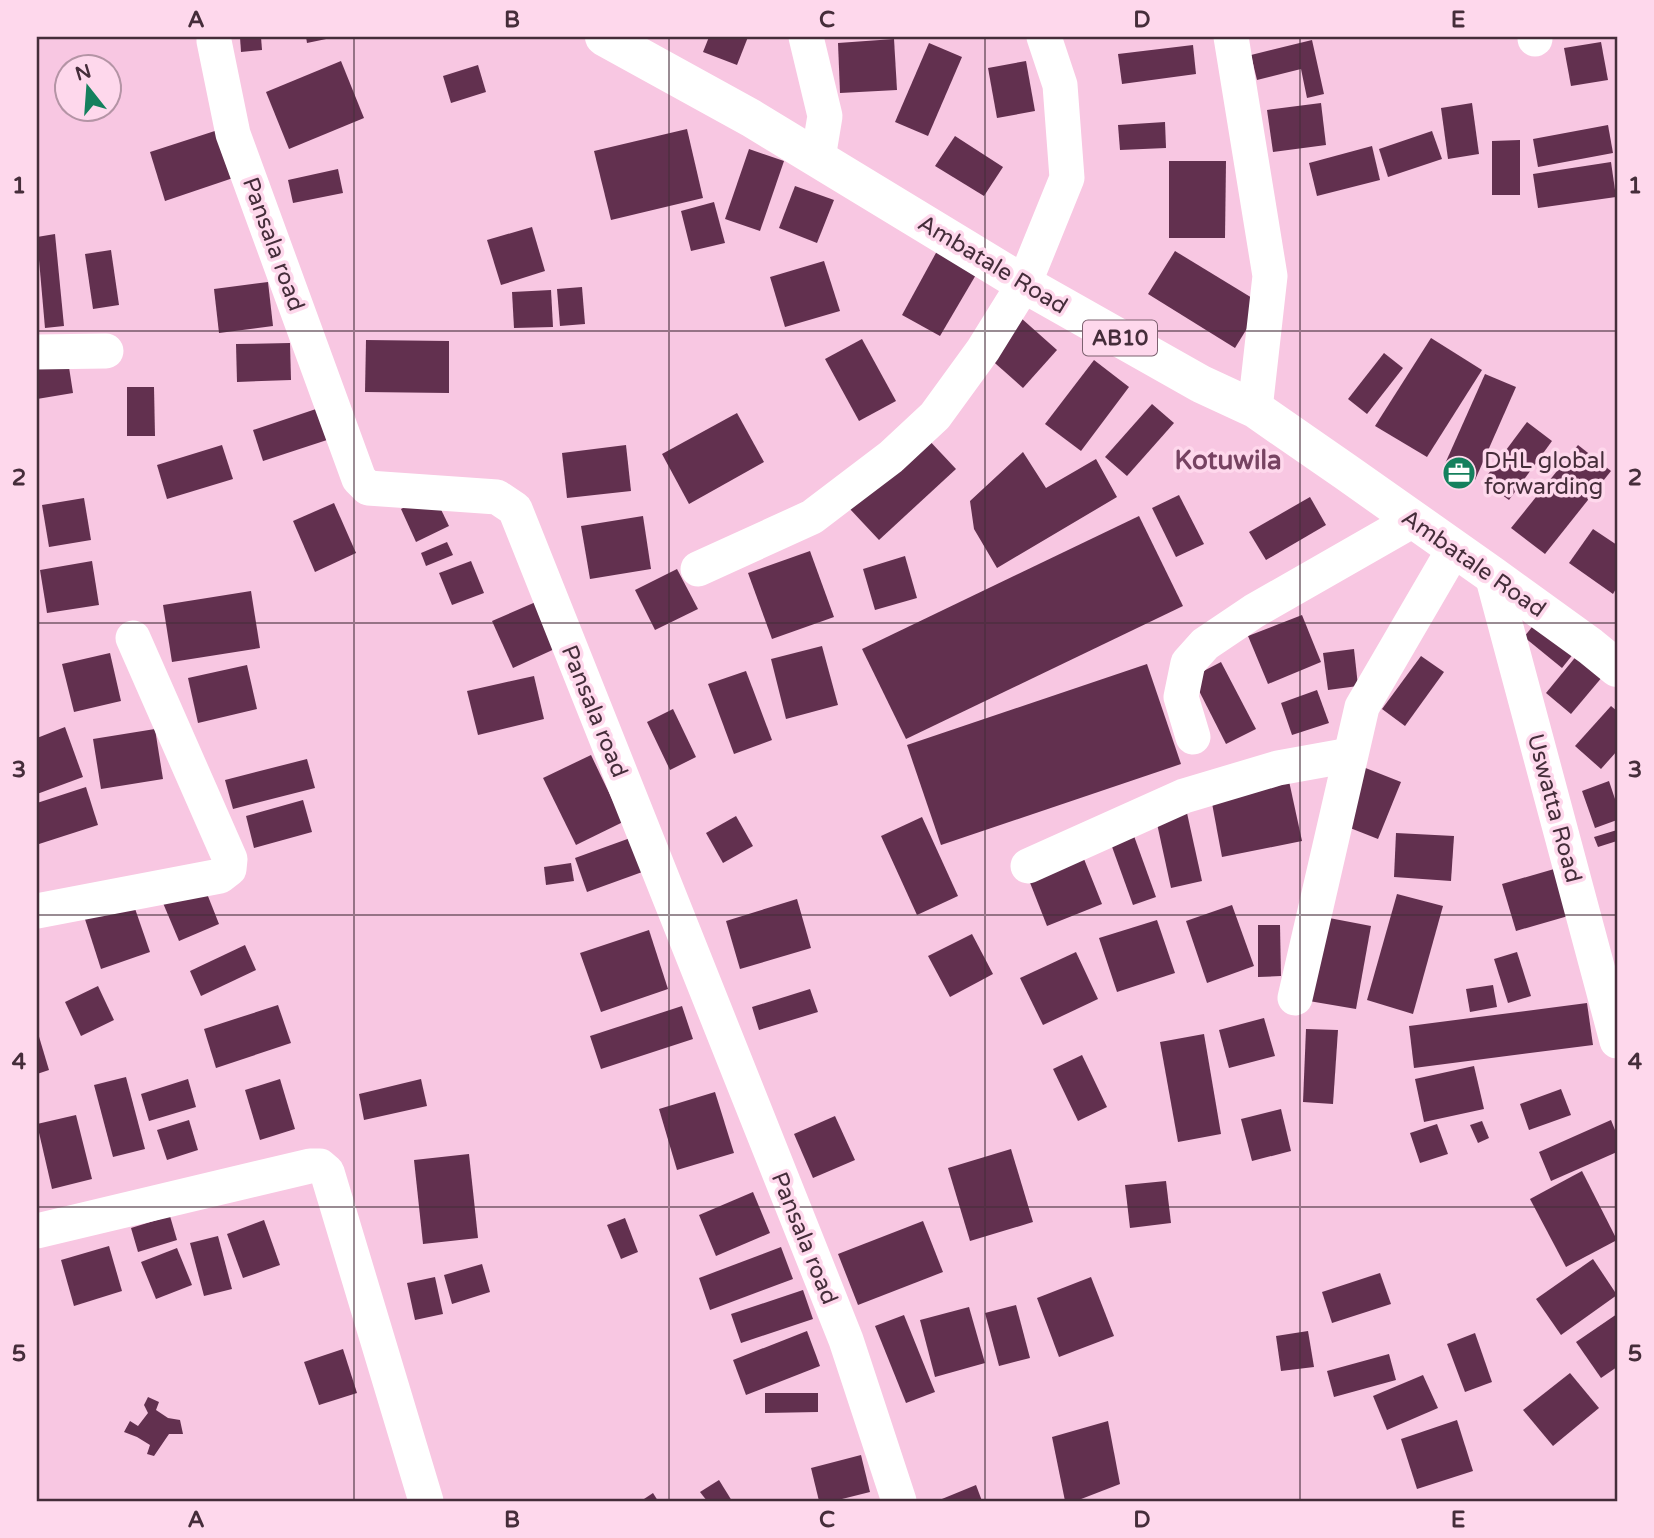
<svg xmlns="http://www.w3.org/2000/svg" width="1654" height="1538" font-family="'Varela Round',sans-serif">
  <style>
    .building { fill: #62304f }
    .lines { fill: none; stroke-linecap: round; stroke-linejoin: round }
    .minor { stroke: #fff; stroke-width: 35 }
    .major { stroke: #fff; stroke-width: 38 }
    .grid { fill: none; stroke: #452d3a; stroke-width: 2; stroke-opacity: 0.55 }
    .labels { text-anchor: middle; stroke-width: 7; stroke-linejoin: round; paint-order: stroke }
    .shield { fill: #fed8ec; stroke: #7c606f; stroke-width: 2 }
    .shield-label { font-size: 21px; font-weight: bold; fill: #452d3a }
    .street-label { font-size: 23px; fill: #452d3a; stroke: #fed8ec }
    .poi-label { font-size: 23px; fill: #452d3a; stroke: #fed8ec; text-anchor: start }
    .quarter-label { font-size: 26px; font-weight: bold; fill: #774362; stroke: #fed8ec }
    .neatline { fill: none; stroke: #452d3a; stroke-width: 2.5 }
    .grid-label { font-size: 23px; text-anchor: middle; font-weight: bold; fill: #452d3a }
  </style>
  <rect width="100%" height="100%" fill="#f8c7e2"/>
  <!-- building -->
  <g class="building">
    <polygon points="240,37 261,37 262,50 241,52"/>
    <polygon points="306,37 331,37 331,38 307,43"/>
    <polygon points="709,37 748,37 737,65 703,52"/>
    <polygon points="894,39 897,90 840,93 838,43"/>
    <polygon points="1312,40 1324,94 1307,98 1301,69 1257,80 1251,55"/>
    <polygon points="1601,42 1608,80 1571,86 1564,48"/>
    <polygon points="929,43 962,57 928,136 895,122"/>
    <polygon points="1193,45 1196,74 1122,84 1118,54"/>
    <polygon points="341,61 364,118 289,149 266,92"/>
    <polygon points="1026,61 1035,111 997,118 988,68"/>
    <polygon points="478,65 486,92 451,103 443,76"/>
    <polygon points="1321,103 1326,145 1273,152 1267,110"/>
    <polygon points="1472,103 1479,154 1448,159 1441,108"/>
    <polygon points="1165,122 1166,148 1120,150 1118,125"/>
    <polygon points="1608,125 1613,153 1538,167 1533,139"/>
    <polygon points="221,129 236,177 165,201 150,152"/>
    <polygon points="687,129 703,198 611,220 594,151"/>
    <polygon points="1432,131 1442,159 1388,177 1379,149"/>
    <polygon points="955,136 1003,167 984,196 935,166"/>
    <polygon points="1520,140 1520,195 1492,195 1492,141"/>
    <polygon points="1372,146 1380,180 1317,196 1309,163"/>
    <polygon points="749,149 784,161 760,231 725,219"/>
    <polygon points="1169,161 1226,161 1225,238 1169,238"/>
    <polygon points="1611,162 1616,197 1538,208 1533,174"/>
    <polygon points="338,169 343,193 293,203 288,180"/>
    <polygon points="795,186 834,200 817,243 779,228"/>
    <polygon points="714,202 725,243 691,251 681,211"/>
    <polygon points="532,227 545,271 501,285 487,240"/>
    <polygon points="55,234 64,326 45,328 37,237"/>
    <polygon points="111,250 119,305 93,309 85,254"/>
    <polygon points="937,251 977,273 940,336 902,315"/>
    <polygon points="1175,251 1262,304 1235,348 1148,294"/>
    <polygon points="824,261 840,311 785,327 770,277"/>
    <polygon points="268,282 273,326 219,333 214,289"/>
    <polygon points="582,287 585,324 560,326 557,289"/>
    <polygon points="551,290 553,327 514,328 512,292"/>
    <polygon points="1021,318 1057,350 1023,388 987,356"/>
    <polygon points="1431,338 1482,370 1427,457 1375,426"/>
    <polygon points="862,339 896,401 859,421 825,359"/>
    <polygon points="366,340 449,341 449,393 365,392"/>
    <polygon points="290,343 291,380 237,382 236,344"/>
    <polygon points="1384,353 1403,368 1367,414 1348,399"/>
    <polygon points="1094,360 1129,387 1081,451 1045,424"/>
    <polygon points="68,361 73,393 37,399 37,366"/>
    <polygon points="1485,374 1516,387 1475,480 1444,466"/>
    <polygon points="127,387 154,387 155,436 127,436"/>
    <polygon points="1152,404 1174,423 1127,476 1105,457"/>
    <polygon points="316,409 327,440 263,461 253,430"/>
    <polygon points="737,413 764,462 689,504 662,454"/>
    <polygon points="1527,422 1552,441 1509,500 1483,481"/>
    <polygon points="926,437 956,469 879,540 849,508"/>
    <polygon points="222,445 233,479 167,499 157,465"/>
    <polygon points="626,445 631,491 567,498 562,453"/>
    <polygon points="1578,445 1611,471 1545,554 1511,528"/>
    <polygon points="1023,452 1046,488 1096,459 1117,497 997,568 974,529 970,501"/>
    <polygon points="433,493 449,526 416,542 401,509"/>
    <polygon points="1179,495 1204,544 1176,557 1152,508"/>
    <polygon points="1310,497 1326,525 1266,560 1249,532"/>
    <polygon points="84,498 91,540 49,547 42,505"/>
    <polygon points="334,503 356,553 315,572 293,521"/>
    <polygon points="643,516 651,569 590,579 581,526"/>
    <polygon points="1139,516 1183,606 906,739 862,649"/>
    <polygon points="1593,529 1617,545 1617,587 1613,594 1569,563"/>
    <polygon points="447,542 453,555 426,566 421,553"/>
    <polygon points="810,551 834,617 772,639 748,573"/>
    <polygon points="905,556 917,598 875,610 863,569"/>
    <polygon points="92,561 99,605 47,613 40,570"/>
    <polygon points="471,561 484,593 452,605 439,573"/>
    <polygon points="677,569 698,609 655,630 635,590"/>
    <polygon points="251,591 260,648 172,662 163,605"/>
    <polygon points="538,601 559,647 513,668 492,621"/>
    <polygon points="1302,615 1321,662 1268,684 1248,636"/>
    <polygon points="1540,617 1578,648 1562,668 1524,637"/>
    <polygon points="822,646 838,705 786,719 771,659"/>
    <polygon points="1354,649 1358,686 1328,690 1323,653"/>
    <polygon points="110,653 121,701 74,712 62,664"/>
    <polygon points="1578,654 1603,676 1571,714 1546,693"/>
    <polygon points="1421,656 1444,672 1405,726 1382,709"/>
    <polygon points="1221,662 1256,729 1226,744 1192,677"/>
    <polygon points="1147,664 1181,764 941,845 907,745"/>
    <polygon points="247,665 257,709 198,723 188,678"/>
    <polygon points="746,671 772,740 734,754 708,684"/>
    <polygon points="534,676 544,719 478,735 467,691"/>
    <polygon points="1317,690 1329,723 1292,735 1281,703"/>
    <polygon points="1611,706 1617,711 1617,751 1601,769 1575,746"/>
    <polygon points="673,709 696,757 670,770 647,722"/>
    <polygon points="65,727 83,777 37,794 37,738"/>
    <polygon points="155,729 163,779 101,789 93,739"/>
    <polygon points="591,755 623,822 576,845 543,778"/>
    <polygon points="307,759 315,788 233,809 225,780"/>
    <polygon points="1363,767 1401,782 1378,839 1340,824"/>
    <polygon points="1289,781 1302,841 1222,857 1211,798"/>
    <polygon points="1609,781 1617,805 1617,820 1595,828 1582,791"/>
    <polygon points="86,787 98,825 39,844 37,836 37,803"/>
    <polygon points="303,800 312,832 254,848 246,816"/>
    <polygon points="1187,813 1202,881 1171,888 1156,819"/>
    <polygon points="736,816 753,846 723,863 706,833"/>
    <polygon points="922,817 958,896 917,915 881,836"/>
    <polygon points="1617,830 1617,841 1598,847 1594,837"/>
    <polygon points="1396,833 1454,836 1451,881 1394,877"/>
    <polygon points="1134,836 1156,897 1133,905 1111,844"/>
    <polygon points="633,837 645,871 587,892 575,858"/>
    <polygon points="1082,854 1102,904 1047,926 1027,875"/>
    <polygon points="571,863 574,881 546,885 544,867"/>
    <polygon points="1561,867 1575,914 1516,931 1502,884"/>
    <polygon points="204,886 219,924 179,941 163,903"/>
    <polygon points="1397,894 1443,906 1413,1014 1367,1000"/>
    <polygon points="131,897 150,952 101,969 83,913"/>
    <polygon points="797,899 811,948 740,969 726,921"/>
    <polygon points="1232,905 1254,966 1207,983 1186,921"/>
    <polygon points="1324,917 1371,926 1356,1009 1309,1001"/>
    <polygon points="1157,920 1175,973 1117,992 1099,938"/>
    <polygon points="1258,925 1280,925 1281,976 1258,977"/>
    <polygon points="649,930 668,989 601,1012 580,953"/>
    <polygon points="972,934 993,974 950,997 928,956"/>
    <polygon points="245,945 256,970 201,996 190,971"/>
    <polygon points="1076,952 1098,999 1043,1025 1020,978"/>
    <polygon points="1517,952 1531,996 1508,1003 1494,959"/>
    <polygon points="1493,985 1497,1007 1470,1012 1466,989"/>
    <polygon points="98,986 114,1020 81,1036 65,1002"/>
    <polygon points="810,989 818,1012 759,1030 752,1007"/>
    <polygon points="1587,1003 1593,1045 1414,1068 1409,1026"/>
    <polygon points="278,1005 291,1043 216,1068 204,1029"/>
    <polygon points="682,1006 693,1039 601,1069 590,1036"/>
    <polygon points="1264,1018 1275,1056 1229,1068 1219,1030"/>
    <polygon points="1306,1029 1338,1030 1333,1104 1303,1102"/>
    <polygon points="37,1030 49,1070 37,1074"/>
    <polygon points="1204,1034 1221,1134 1178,1142 1160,1042"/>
    <polygon points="1082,1055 1107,1107 1078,1121 1053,1069"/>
    <polygon points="1474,1066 1484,1109 1424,1122 1415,1079"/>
    <polygon points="126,1077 145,1149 113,1157 94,1085"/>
    <polygon points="188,1079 196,1107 149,1121 141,1094"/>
    <polygon points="280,1079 295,1129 260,1140 245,1090"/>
    <polygon points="421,1079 427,1106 364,1120 359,1094"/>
    <polygon points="1561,1089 1571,1115 1529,1130 1520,1104"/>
    <polygon points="715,1092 734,1153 677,1170 659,1109"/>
    <polygon points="1281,1109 1291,1151 1252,1161 1241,1119"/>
    <polygon points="76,1115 92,1179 52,1189 37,1124"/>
    <polygon points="835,1116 855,1160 813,1178 794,1134"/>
    <polygon points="189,1120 198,1150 167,1160 157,1130"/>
    <polygon points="1611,1120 1617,1135 1617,1152 1551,1181 1539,1152"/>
    <polygon points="1482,1121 1489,1138 1478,1143 1470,1125"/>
    <polygon points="1437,1124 1448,1154 1420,1163 1410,1133"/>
    <polygon points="1011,1149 1033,1222 970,1241 948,1168"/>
    <polygon points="469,1154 478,1238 423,1244 414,1160"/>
    <polygon points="1582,1171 1617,1240 1566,1267 1530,1199"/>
    <polygon points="1166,1181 1171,1223 1130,1228 1125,1185"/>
    <polygon points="753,1192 770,1233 716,1256 699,1215"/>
    <polygon points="170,1216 177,1240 138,1252 131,1228"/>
    <polygon points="625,1218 638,1252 621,1259 607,1225"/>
    <polygon points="264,1220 280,1265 243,1278 227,1234"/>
    <polygon points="923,1221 943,1272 858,1305 838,1254"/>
    <polygon points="218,1236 232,1289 204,1296 190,1243"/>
    <polygon points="109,1246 122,1291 74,1306 61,1260"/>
    <polygon points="781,1247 793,1279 710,1310 699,1278"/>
    <polygon points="177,1248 192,1285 156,1299 141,1262"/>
    <polygon points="1593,1259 1617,1295 1561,1335 1536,1299"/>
    <polygon points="482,1264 490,1292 452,1304 444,1275"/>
    <polygon points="1380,1273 1391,1304 1332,1323 1322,1292"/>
    <polygon points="435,1277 443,1314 415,1320 407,1283"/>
    <polygon points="1091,1277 1114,1336 1059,1357 1037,1298"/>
    <polygon points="803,1290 813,1319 741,1343 731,1314"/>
    <polygon points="1016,1305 1030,1358 999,1366 985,1313"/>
    <polygon points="969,1307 985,1363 935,1377 920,1320"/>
    <polygon points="1617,1314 1617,1367 1601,1378 1576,1342"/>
    <polygon points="904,1315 935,1392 906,1403 875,1326"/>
    <polygon points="807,1331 820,1366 746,1395 733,1360"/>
    <polygon points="1308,1331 1314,1367 1281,1371 1276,1336"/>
    <polygon points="1475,1333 1492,1382 1465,1392 1447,1344"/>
    <polygon points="343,1349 357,1393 319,1405 304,1362"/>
    <polygon points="1389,1354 1396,1380 1334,1397 1327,1371"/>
    <polygon points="1570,1373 1599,1408 1553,1446 1523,1410"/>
    <polygon points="1423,1375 1438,1408 1387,1430 1373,1396"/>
    <polygon points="765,1393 818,1393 818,1412 765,1413"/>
    <polygon points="148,1397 159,1402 156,1410 168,1418 180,1420 183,1434 169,1434 154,1456 147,1454 150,1445 137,1437 124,1432 130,1421 138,1426 148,1413 144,1405"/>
    <polygon points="1457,1420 1473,1471 1417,1489 1401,1439"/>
    <polygon points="1108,1421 1120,1484 1076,1501 1065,1501 1052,1437"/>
    <polygon points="861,1455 870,1492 834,1501 819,1501 811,1468"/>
    <polygon points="719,1480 732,1501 707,1501 700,1492"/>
    <polygon points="976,1485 982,1501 937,1501"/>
    <polygon points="653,1493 658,1501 641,1501"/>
  </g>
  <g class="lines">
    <!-- minor -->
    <g class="minor">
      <polyline points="214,37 214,41 233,134 359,479 368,488 497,497 515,509 846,1340 899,1501"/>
      <polyline points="806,37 825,116 818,158"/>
      <polyline points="1231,37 1270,276 1255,409"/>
      <polyline points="1535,37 1535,39"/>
      <polyline points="37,352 106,351"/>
      <polyline points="698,569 812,517 891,457 935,416 983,350 1024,284 1067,178 1060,85 1044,37"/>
      <polyline points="1492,575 1617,1041"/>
      <polyline points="1193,737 1181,697 1188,663 1205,644 1254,611 1413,520"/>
      <polyline points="1028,866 1184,796 1278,768 1350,755"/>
      <polyline points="37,911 220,876 229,869 230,859 133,638"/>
      <polyline points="1295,998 1362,707 1454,549"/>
      <polyline points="37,1231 310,1166 320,1166 327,1172 426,1501"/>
    </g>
    <!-- major -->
    <polyline class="major" points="604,37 751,118 1024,284 1201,384 1255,409 1346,472 1492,575 1590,646 1617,668"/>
  </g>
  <!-- grid -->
  <path class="grid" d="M 354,37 L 354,1501M 669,37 L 669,1501M 985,37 L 985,1501M 1300,37 L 1300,1501M 37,331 L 1617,331M 37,623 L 1617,623M 37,915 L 1617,915M 37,1207 L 1617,1207"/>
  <!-- icons -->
  <defs>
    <symbol id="office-disc" viewBox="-11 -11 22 22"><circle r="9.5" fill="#14805d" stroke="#fed8ec"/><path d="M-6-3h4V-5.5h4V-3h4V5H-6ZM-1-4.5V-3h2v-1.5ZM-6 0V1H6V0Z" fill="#fff"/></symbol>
  </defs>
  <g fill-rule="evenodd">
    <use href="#office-disc" x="1440" y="454" width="38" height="38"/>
  </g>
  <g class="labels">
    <!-- shield labels -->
    <rect class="shield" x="1083" y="320.5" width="74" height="35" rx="5"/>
    <g class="shield-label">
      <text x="1120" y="345">AB10</text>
    </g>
    <!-- street labels -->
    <g class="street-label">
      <text transform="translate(274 244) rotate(70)" y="8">Pansala road</text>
      <text transform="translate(993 264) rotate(31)" y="8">Ambatale Road</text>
      <text transform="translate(1474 563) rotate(35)" y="8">Ambatale Road</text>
      <text transform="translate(595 711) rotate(68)" y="8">Pansala road</text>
      <text transform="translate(1555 808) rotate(75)" y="8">Uswatta Road</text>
      <text transform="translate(805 1238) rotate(68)" y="8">Pansala road</text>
    </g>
    <!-- poi labels -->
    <g class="poi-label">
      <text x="1484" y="468">DHL global<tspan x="1484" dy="26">forwarding</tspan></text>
    </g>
    <!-- quarter labels -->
    <g class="quarter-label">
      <text x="1228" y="469">Kotuwila</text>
    </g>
  </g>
  <!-- border -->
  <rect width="1654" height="1538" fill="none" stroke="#fed8ec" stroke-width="77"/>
  <!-- north arrow -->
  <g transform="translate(88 88) rotate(343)"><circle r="33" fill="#fed8ec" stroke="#b494a5" stroke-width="2"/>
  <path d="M0-5L12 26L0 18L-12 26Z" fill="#14805d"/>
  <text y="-10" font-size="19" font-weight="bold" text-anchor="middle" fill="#452d3a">N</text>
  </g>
  <rect x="38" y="38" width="1578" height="1462" class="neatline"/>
  <g class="grid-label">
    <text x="196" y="27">A</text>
    <text x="512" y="27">B</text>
    <text x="827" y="27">C</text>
    <text x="1142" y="27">D</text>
    <text x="1458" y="27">E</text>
    <text x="19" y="193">1</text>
    <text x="1635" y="193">1</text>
    <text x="19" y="485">2</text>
    <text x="1635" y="485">2</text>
    <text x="19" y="777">3</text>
    <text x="1635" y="777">3</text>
    <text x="19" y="1069">4</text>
    <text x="1635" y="1069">4</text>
    <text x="19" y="1361">5</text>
    <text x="1635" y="1361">5</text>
    <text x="196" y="1527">A</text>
    <text x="512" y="1527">B</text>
    <text x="827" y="1527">C</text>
    <text x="1142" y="1527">D</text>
    <text x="1458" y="1527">E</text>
  </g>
</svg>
